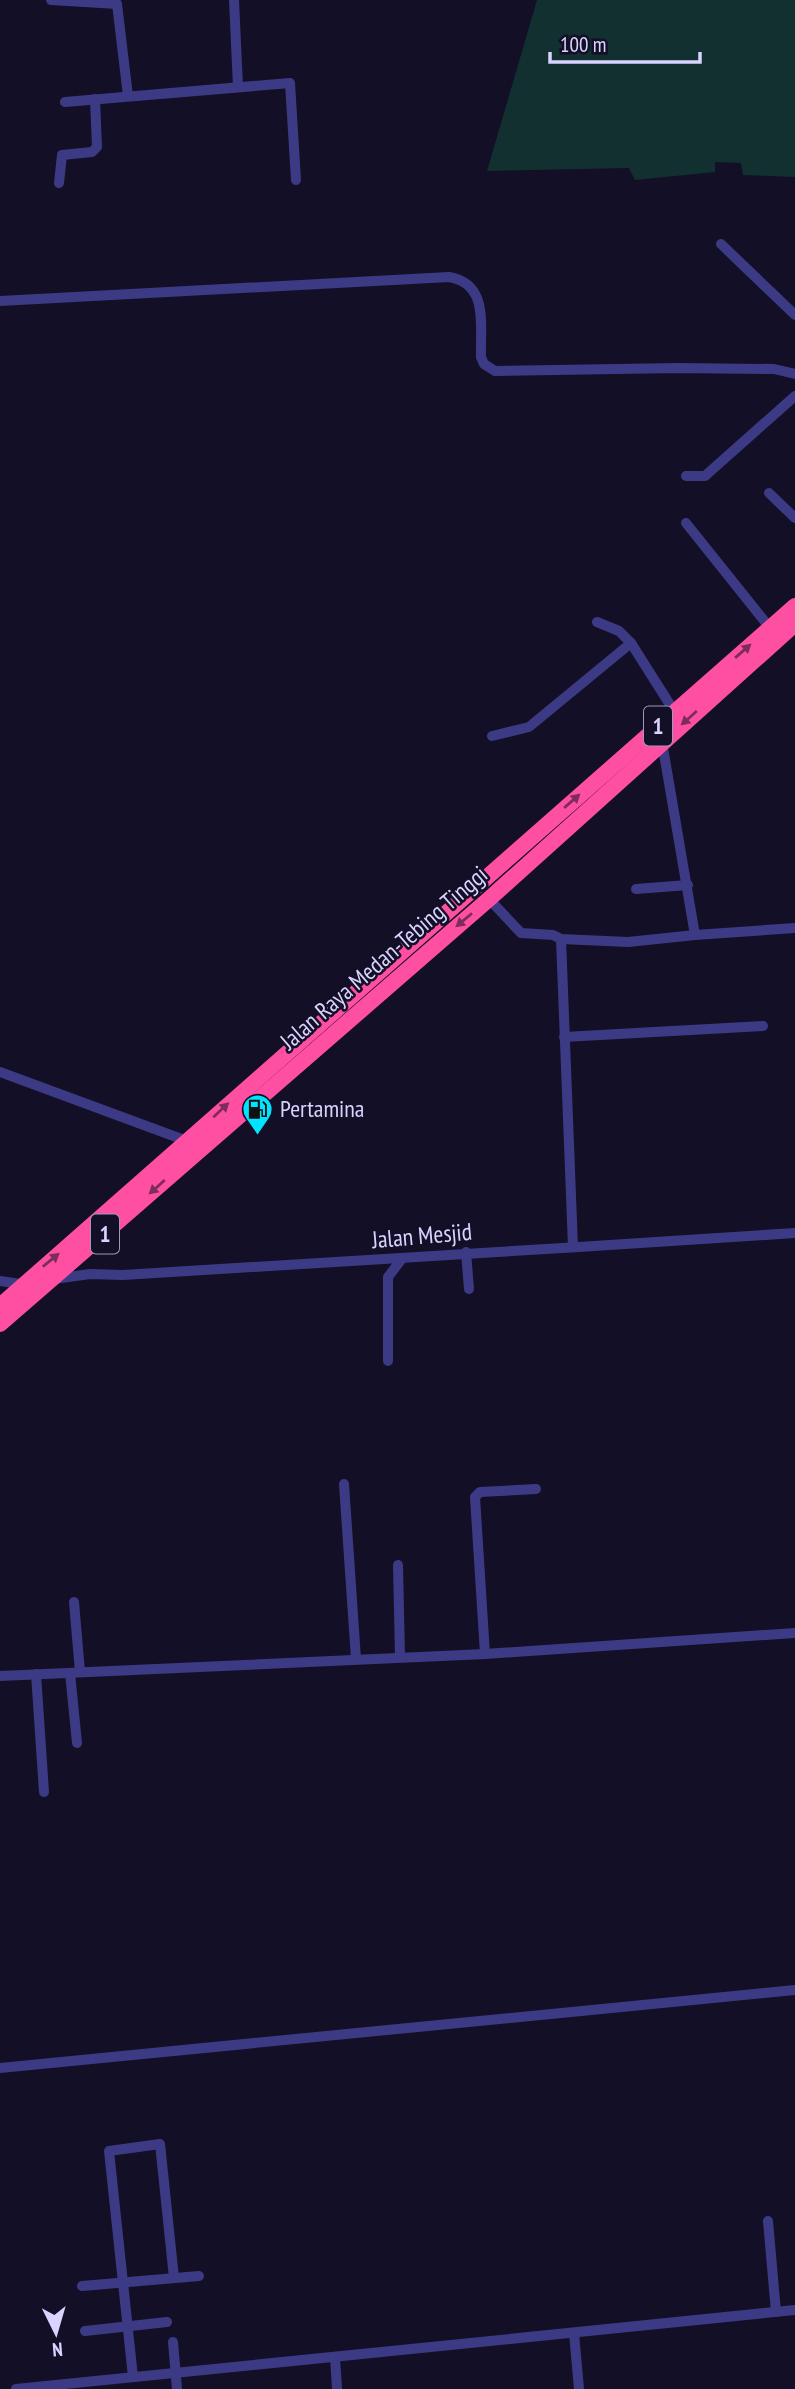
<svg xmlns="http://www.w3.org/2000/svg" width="795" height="2389" font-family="'PT Sans Narrow',sans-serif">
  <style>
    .green { fill: #12302f }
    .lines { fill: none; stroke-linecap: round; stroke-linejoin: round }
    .minor { stroke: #3d3a85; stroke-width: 10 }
    .highway { stroke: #ff4fa3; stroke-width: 16 }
    .oneway { fill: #7d2c5e }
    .labels { text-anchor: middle; stroke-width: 5; stroke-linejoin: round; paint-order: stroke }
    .shield { fill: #130f26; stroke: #9e99be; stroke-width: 2 }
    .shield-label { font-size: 23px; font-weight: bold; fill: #d9d4ff }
    .street-label { font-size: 24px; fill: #d9d4ff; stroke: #130f26 }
    .poi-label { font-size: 24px; fill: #d9d4ff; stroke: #130f26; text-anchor: start }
  </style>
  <rect width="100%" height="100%" fill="#130f26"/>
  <!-- green -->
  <polygon class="green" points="537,0 795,0 795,177 743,175 741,163 715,162 715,172 635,180 629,168 487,171"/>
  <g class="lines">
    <!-- minor -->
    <g class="minor">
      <polyline points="51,0 117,4 128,96"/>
      <polyline points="234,0 238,87"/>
      <polyline points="65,102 290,83 296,180"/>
      <polyline points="59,183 62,155 92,152 97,147 95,99"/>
      <polyline points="721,244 795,315"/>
      <path d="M 0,301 L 449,277 C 489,284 480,324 481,357 L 484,364 L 495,371 L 678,368 L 774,369 L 795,374"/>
      <polyline points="686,476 705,476 795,396"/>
      <polyline points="769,493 795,518"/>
      <polyline points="686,523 770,628"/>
      <polyline points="597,622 619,631 631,643"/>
      <polyline points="492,736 529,727 631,643 674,711"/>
      <polyline points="662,742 695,935 795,928"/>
      <polyline points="636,889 688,885"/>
      <polyline points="489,899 521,933 553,935 561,939 628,942 695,935"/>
      <polyline points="561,939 573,1247"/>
      <polyline points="564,1037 763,1026"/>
      <polyline points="0,1072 187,1141"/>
      <polyline points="466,1252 469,1289"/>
      <path d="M 54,1279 L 90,1274 L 123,1275 C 347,1263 571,1247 795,1233"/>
      <polyline points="0,1281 21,1284"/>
      <polyline points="388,1361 388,1277 401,1260"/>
      <polyline points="344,1484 356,1659"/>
      <polyline points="398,1565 400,1656"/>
      <polyline points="74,1602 80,1672"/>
      <polyline points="485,1654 475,1497 480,1492 536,1489"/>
      <polyline points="70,1673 77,1743"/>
      <polyline points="36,1674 44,1792"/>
      <polyline points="0,1676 485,1654 795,1633"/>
      <polyline points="0,2068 795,1990"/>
      <polyline points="768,2221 776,2312"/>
      <polyline points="82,2286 199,2276"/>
      <polyline points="85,2331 167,2322"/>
      <polyline points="574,2333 579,2389"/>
      <polyline points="173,2342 177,2389"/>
      <polyline points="335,2357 337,2389"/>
      <polyline points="133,2377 109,2151 160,2144 174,2278"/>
      <polyline points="16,2389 795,2310"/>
    </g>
    <!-- highway -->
    <g class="highway">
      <polyline points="0,1306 795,606"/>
      <polyline points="0,1324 489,899 795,624"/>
    </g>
  </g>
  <!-- one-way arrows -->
  <defs><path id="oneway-solid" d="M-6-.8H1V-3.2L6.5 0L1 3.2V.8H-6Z" transform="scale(1.75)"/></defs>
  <g class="oneway">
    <use href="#oneway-solid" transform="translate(743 651) rotate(-41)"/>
    <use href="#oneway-solid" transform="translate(689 718) rotate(138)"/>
    <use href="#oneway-solid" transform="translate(572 801) rotate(-41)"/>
    <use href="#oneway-solid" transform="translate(464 920) rotate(140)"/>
    <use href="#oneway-solid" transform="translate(221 1110) rotate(-43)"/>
    <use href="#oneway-solid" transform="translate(157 1187) rotate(138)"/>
    <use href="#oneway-solid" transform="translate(51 1260) rotate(-39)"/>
  </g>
  <!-- icons -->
  <defs>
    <symbol id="fuel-pin" viewBox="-11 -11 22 30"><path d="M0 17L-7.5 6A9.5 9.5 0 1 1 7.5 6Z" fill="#00e5ff" stroke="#130f26"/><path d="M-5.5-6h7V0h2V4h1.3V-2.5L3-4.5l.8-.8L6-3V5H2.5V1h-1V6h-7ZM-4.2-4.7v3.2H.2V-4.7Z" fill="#111"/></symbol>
  </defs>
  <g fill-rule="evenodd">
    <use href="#fuel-pin" x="240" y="1092" width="35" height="47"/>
  </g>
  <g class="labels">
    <!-- shield labels -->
    <g class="shield">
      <rect x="644" y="706.5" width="28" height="39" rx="5"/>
      <rect x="91" y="1214.5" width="28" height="39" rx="5"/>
    </g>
    <g class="shield-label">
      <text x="658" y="734">1</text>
      <text x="105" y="1242">1</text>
    </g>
    <!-- street labels -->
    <g class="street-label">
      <text transform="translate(384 958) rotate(-41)" y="8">Jalan Raya Medan-Tebing Tinggi</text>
      <text transform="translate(422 1236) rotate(-5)" y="8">Jalan Mesjid</text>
    </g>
    <!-- poi labels -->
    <g class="poi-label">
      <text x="280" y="1117">Pertamina</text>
    </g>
  </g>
  <!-- north arrow -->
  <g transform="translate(56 2333) rotate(175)" stroke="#130f26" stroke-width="5" paint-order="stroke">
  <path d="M0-5L12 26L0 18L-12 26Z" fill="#d9d4ff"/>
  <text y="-10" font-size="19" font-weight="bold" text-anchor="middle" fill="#d9d4ff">N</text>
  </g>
  <!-- scale -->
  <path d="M550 52v10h150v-10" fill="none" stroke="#d9d4ff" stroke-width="3.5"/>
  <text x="560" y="52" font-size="21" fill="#d9d4ff" stroke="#130f26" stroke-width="5" paint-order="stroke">100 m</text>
</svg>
